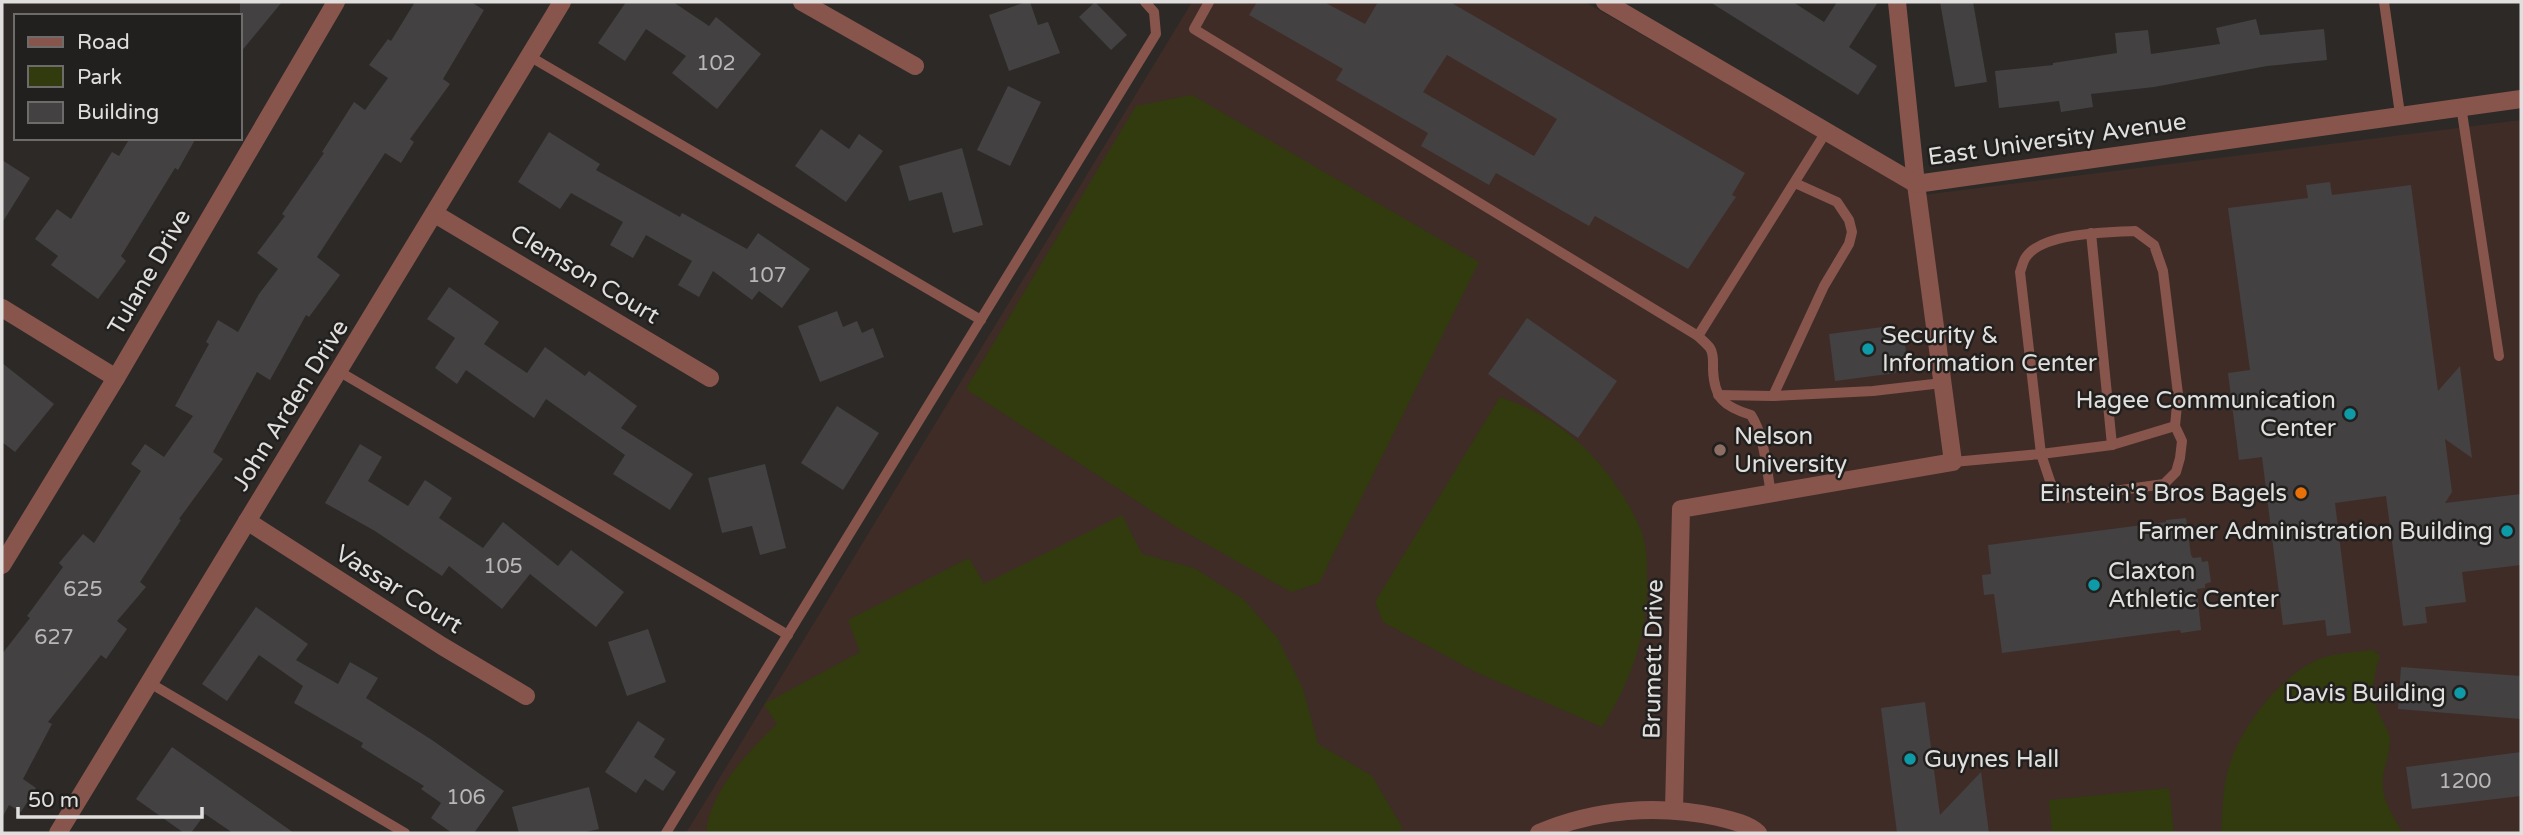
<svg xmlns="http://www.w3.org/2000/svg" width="2523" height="835" font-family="'Varela Round',sans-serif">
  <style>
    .education { fill: #3f2c26 }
    .green { fill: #313b0e }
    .building { fill: #444143; fill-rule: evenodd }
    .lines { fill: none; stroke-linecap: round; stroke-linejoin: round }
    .service { stroke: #87554c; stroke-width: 10 }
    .minor { stroke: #87554c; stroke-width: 18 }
    .tertiary { stroke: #87554c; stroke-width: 18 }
    .culture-dot { fill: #0f9aa8; stroke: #22201e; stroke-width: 2.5 }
    .education-dot { fill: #8d6e63; stroke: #22201e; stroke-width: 2.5 }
    .food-dot { fill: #e8710a; stroke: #22201e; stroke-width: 2.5 }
    .labels { text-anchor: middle; stroke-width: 5; stroke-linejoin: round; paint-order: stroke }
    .number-label { font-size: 21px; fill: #bab8b7 }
    .street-label { font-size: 24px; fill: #e1dfde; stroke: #22201e }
    .poi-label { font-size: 24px; fill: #e1dfde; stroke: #22201e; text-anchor: start }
  </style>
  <rect width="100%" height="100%" fill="#2c2927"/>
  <!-- education -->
  <polygon class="education" points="1192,2 1585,2 1922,195 2521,120 2521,833 686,833"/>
  <!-- green -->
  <g class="green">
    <polygon points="1192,95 1479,262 1319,583 1291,592 1175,526 966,389 1136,106"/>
    <path d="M 1500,397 C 1544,412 1578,436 1607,473 C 1621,491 1634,512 1642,533 C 1648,551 1647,573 1647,592 C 1645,643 1629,684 1602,727 L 1478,673 L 1383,622 L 1375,602 Z"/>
    <path d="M 1122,515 L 1142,554 L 1194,568 L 1243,599 L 1277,637 L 1303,689 L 1318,744 L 1372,776 L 1403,829 L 1395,833 L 706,833 C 711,789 747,753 777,724 L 764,704 L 860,652 L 848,620 L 969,558 L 984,584 Z"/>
    <path d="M 2373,650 L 2380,656 C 2373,677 2370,693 2379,714 C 2383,722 2389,731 2390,739 C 2390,752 2385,765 2383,777 C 2380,798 2393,816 2403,833 L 2221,833 C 2223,810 2222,786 2230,764 C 2242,725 2282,675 2319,659 C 2335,653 2356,652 2373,650 Z"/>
    <polygon points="2169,788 2174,833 2052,833 2049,800"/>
  </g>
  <!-- building -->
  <g class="building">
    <polygon points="240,2 282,2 240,53"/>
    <polygon points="415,2 471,2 484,10 443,79 450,84 410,139 414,142 401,163 385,153 317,257 340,275 309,317 306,315 270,380 257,372 213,452 223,459 179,519 181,520 140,582 146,587 117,621 127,629 106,659 101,655 48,722 52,724 23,779 36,788 21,812 9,805 2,818 2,654 30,618 27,616 63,567 59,563 83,534 94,543 141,471 131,464 145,444 164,457 193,416 175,406 209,344 206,342 218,320 238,332 259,294 278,269 257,253 285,216 282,214 324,153 322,152 354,102 365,110 388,78 369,65 388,39 391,41"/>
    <polygon points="626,2 673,2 709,26 716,17 761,54 717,109 672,73 686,56 646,29 625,61 598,43"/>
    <polygon points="1026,2 1030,2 1038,25 1048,22 1060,53 1009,71 989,15"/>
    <polygon points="1095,2 1127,35 1111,50 1079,17"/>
    <path d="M 1257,2 L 1324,2 L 1365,24 L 1378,2 L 1450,2 L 1745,173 L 1732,195 L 1736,197 L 1729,207 L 1688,269 L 1595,216 L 1589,226 L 1496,173 L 1489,185 L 1421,146 L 1428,133 L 1336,80 L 1343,69 L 1249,15 ZM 1447,55 L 1557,119 L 1534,156 L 1423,92 Z"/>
    <polygon points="1710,2 1793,2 1824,22 1837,2 1878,2 1849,47 1877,66 1858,95"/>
    <polygon points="1940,2 1973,2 1987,82 1955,87"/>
    <polygon points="2256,19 2260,35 2324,29 2327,60 2267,66 2154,87 2091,94 2093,107 2061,112 2059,101 1999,108 1995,71 2053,65 2053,63 2117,53 2115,33 2148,30 2151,54 2220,44 2216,28"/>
    <polygon points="1008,86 1041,102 1010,166 977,150"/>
    <polygon points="821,129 849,149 859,134 883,151 846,202 795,166"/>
    <polygon points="549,132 600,164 596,170 680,217 682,213 747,249 758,233 810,269 782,308 759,291 752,300 713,271 699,297 678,285 692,261 646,235 633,258 610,245 623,222 571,193 560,209 518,182"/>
    <polygon points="130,138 196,138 178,170 175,168 121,256 126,261 98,299 51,265 58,256 35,239 57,209 71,219 112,152 119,156"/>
    <polygon points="962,148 983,225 953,233 942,192 909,201 899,166"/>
    <polygon points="2,160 30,178 2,223"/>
    <polygon points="2330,182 2332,195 2411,185 2438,391 2460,366 2472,458 2445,439 2452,492 2445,503 2521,494 2521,565 2462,572 2466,602 2425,607 2427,623 2403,626 2386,496 2335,503 2351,633 2327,636 2325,620 2283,625 2262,457 2239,460 2228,373 2250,370 2228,208 2308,198 2306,185"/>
    <polygon points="449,287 499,322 484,344 527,373 545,347 585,376 589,371 637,406 621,428 693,474 670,510 613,474 625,455 546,399 534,418 466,370 457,384 435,368 455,338 427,319"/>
    <polygon points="837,311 843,327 857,321 862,333 873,328 884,357 820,382 798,326"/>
    <polygon points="1527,318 1617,381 1578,438 1488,374"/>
    <polygon points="1890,326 1892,338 1904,337 1907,359 1895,361 1896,373 1835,381 1829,334"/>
    <polygon points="2,363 54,404 15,452 2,442"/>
    <polygon points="837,406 879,433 843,490 801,463"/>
    <polygon points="360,444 382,457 368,481 408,506 425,480 452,498 439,518 483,548 503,522 558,566 571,550 624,592 596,627 530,574 502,609 449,566 442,576 375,531 325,503"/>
    <polygon points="765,464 786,548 760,555 752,526 722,533 708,478"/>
    <polygon points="2186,518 2191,555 2193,558 2201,557 2202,562 2208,561 2211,582 2205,584 2205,588 2197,589 2201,630 2181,633 2180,630 2002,653 1994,594 1984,595 1982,575 1991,574 1988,545 2166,522 2166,520"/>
    <polygon points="256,607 308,644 296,660 338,684 350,662 378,678 366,698 432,740 504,791 474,833 452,833 431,818 441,803 421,789 424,786 361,747 363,743 294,703 303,686 259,655 227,701 202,684"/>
    <polygon points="648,629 666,682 627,696 608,642"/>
    <polygon points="2401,667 2521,676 2521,719 2398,709"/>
    <polygon points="1925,702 1940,815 1981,772 1989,833 1897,833 1881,708"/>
    <polygon points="638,721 665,739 654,757 676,772 663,791 645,779 636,793 605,772"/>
    <polygon points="172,747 294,833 233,833 205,814 191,833 184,833 136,799"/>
    <polygon points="2521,752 2521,796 2412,809 2406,767"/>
    <polygon points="589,787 599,829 581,833 519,833 512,807"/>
  </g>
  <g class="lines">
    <!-- service -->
    <g class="service">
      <polyline points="1209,2 1194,29 1698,336 1826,132"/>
      <polyline points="2384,2 2400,114"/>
      <polyline points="529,56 981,320"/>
      <polyline points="2461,106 2499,356"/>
      <polyline points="2091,233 2112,445"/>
      <path d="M 1698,336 C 1702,340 1707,344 1710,348 C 1714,354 1713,362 1713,369 C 1714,399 1725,407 1751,415 C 1765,437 1766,468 1771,493"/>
      <polyline points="340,372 788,635"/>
      <polyline points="1718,395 1773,396 1824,286 1849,244 1852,232 1849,220 1837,202 1795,183"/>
      <polyline points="1773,396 1873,391 1942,383"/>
      <path d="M 1953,462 L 2041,454 L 2112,445 L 2175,426 L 2178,394 L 2163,271 L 2154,245 L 2135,231 C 2108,232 2042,233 2026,257 C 2023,261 2022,267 2020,272 L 2041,454 L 2051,484 L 2064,498 L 2164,484 L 2176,472 L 2180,458 L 2182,441 L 2175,426"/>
      <polyline points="148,682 405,833"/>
      <polyline points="666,833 1156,34 1154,12 1145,2"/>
    </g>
    <!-- minor -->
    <g class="minor">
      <polyline points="802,2 915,66"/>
      <polyline points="435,214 710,378"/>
      <polyline points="2,308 116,378"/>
      <polyline points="247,521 442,646 526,696"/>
      <polyline points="2,565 116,378 336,2"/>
      <polyline points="1674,810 1681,509 1953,462 1916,184 1897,2"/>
      <path d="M 1539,833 C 1595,809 1658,804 1718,817 C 1731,820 1749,824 1758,833"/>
    </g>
    <!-- tertiary -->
    <g class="tertiary">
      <polyline points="1605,2 1916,184 2521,99"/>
      <polyline points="58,833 562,2"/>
    </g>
  </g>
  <!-- markers -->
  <g class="culture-dot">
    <circle cx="1868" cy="349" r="7"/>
    <circle cx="2350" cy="414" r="7"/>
    <circle cx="2507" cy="531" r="7"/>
    <circle cx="2094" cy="585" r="7"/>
    <circle cx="2460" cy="693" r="7"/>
    <circle cx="1910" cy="759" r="7"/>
  </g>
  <circle class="education-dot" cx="1720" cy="450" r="7"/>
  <circle class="food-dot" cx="2301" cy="493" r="7"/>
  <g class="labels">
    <!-- number labels -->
    <g class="number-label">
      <text x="716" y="70">102</text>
      <text x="767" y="282">107</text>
      <text x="503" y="573">105</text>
      <text x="83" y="596">625</text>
      <text x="54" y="644">627</text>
      <text x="2465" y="788">1200</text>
      <text x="466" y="804">106</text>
    </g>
    <!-- street labels -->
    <g class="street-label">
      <text transform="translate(2057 139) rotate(-8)" y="8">East University Avenue</text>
      <text transform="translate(149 272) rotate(-60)" y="8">Tulane Drive</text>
      <text transform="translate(585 274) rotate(31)" y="8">Clemson Court</text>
      <text transform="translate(290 405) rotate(-58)" y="8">John Arden Drive</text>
      <text transform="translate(399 589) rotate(32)" y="8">Vassar Court</text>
      <text transform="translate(1653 659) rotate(-89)" y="8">Brumett Drive</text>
    </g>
    <!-- poi labels -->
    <g class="poi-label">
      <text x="1882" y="343">Security &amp;<tspan x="1882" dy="28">Information Center</tspan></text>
      <text x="2336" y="408" text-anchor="end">Hagee Communication<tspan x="2336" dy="28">Center</tspan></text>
      <text x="1734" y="444">Nelson<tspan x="1734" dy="28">University</tspan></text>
      <text x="2287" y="501" text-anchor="end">Einstein's Bros Bagels</text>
      <text x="2493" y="539" text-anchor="end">Farmer Administration Building</text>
      <text x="2108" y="579">Claxton<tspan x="2108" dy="28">Athletic Center</tspan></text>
      <text x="2446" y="701" text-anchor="end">Davis Building</text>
      <text x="1924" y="767">Guynes Hall</text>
    </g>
  </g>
  <!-- border -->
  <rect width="2523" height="835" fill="none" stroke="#e1dfde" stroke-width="7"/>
  <!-- legend -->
  <rect x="14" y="14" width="228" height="126" fill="#22201e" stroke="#6e6c6b" stroke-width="2"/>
  <rect x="28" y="37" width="35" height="10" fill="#87554c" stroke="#6e6c6b" stroke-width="2"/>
  <text x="77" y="49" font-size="21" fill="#e1dfde">Road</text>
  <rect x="28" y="66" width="35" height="21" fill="#313b0e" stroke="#6e6c6b" stroke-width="2"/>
  <text x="77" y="84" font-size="21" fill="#e1dfde">Park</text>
  <rect x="28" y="102" width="35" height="21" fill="#444143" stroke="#6e6c6b" stroke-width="2"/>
  <text x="77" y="119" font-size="21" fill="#e1dfde">Building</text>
  <!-- scale -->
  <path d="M18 807v10h184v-10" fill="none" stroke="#e1dfde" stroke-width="3.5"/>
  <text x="28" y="807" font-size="21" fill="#e1dfde" stroke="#22201e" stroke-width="5" paint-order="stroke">50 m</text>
</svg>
